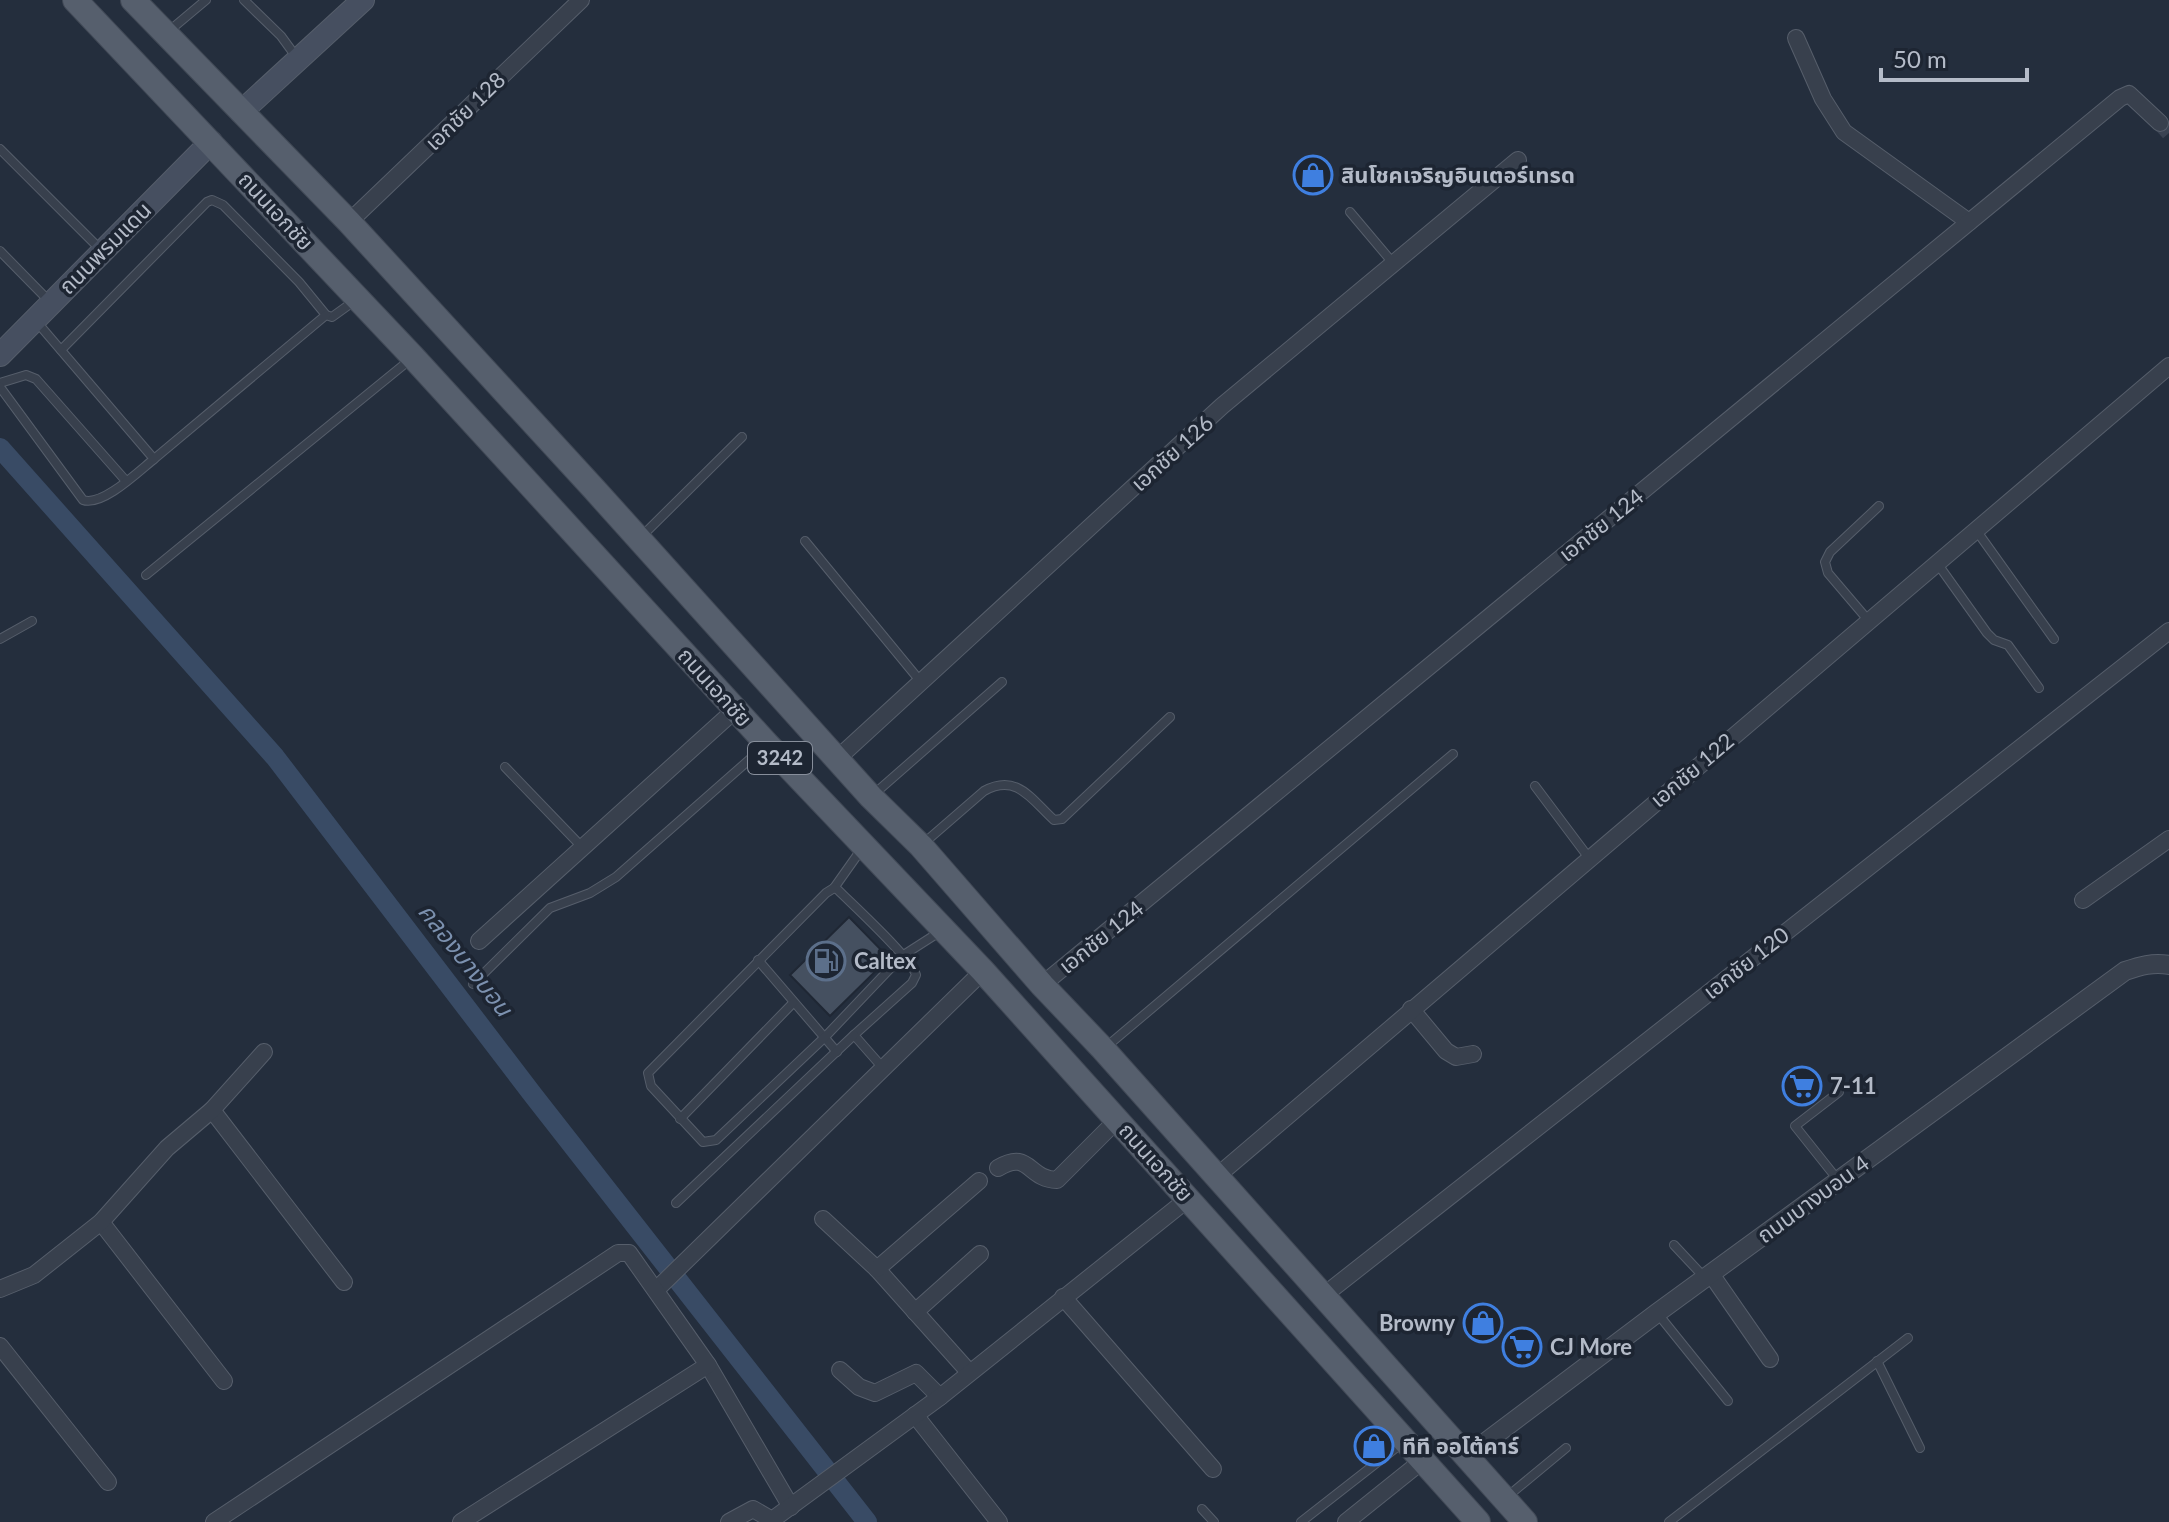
<svg xmlns="http://www.w3.org/2000/svg" width="2169" height="1522" font-family="Lato,'Noto Sans Thai',sans-serif">
  <style>
    .lines { fill: none; stroke-linecap: round; stroke-linejoin: round }
    .canal { stroke: #394b65; stroke-width: 20 }
    .building { fill: #455060; stroke: #1f2734; stroke-width: 2 }
    .minor-tunnel { stroke: #3a4352; stroke-width: 16; stroke-dasharray: 16 8; stroke-linecap: butt }
    .service-casing { stroke: #565e6b; stroke-width: 10 }
    .minor-casing { stroke: #565e6b; stroke-width: 18 }
    .tertiary-casing { stroke: #565e6b; stroke-width: 20 }
    .secondary-casing { stroke: #565e6b; stroke-width: 24 }
    .primary-casing { stroke: #414956; stroke-width: 26 }
    .service { stroke: #38404d; stroke-width: 8 }
    .minor { stroke: #38404d; stroke-width: 16 }
    .tertiary { stroke: #38404d; stroke-width: 18 }
    .secondary { stroke: #464f60; stroke-width: 22 }
    .primary { stroke: #565f6d; stroke-width: 24 }
    .labels { text-anchor: middle; stroke-width: 7; stroke-linejoin: round; paint-order: stroke }
    .shield { fill: #1d2532; stroke: #878e9b; stroke-width: 2 }
    .shield-label { font-size: 20px; font-weight: bold; fill: #b4bbc8 }
    .street-label { font-size: 22px; fill: #b4bbc8; stroke: #1d2532 }
    .poi-label { font-size: 22px; font-weight: bold; fill: #b4bbc8; stroke: #1d2532; text-anchor: start }
    .water-label { font-size: 24px; font-style: italic; fill: #7c91af; stroke: #1d2532 }
  </style>
  <rect width="100%" height="100%" fill="#242e3d"/>
  <g class="lines">
    <!-- canal -->
    <polyline class="canal" points="0,448 275,757 533,1095 867,1522"/>
  </g>
  <!-- building -->
  <polygon class="building" points="849,917 889,958 830,1016 790,975"/>
  <g class="lines">
    <!-- minor-tunnel -->
    <polyline class="minor-tunnel" points="2160,123 2169,133"/>
    <defs>
      <g id="service">
        <polyline points="244,0 281,36 297,58"/>
        <polyline points="169,31 206,0"/>
        <polyline points="0,149 101,250"/>
        <polyline points="1350,212 1393,263"/>
        <polyline points="0,251 50,302"/>
        <polyline points="61,350 207,202 212,200 223,205 299,282 326,315 332,317 357,299"/>
        <polyline points="0,383 26,375 36,379 126,481"/>
        <path d="M 0,387 L 83,500 C 102,507 139,471 154,459 L 36,321"/>
        <polyline points="154,459 326,315"/>
        <polyline points="1976,530 2054,639"/>
        <polyline points="642,536 742,437"/>
        <polyline points="805,541 921,682"/>
        <polyline points="1937,563 1987,633 1994,640 2008,645 2039,688"/>
        <polyline points="146,575 412,358"/>
        <polyline points="1868,620 1828,573 1825,562 1830,552 1879,506"/>
        <polyline points="0,639 32,621"/>
        <polyline points="505,767 582,847"/>
        <polyline points="1535,786 1589,858"/>
        <polyline points="873,795 1002,682"/>
        <path d="M 924,843 L 984,791 C 1017,773 1031,799 1054,820 L 1062,819 L 1170,717"/>
        <polyline points="834,888 863,847"/>
        <polyline points="758,960 837,1052"/>
        <polyline points="473,984 550,908 590,893 616,877 766,745"/>
        <polyline points="1106,1047 1453,754"/>
        <path d="M 883,1068 L 854,1035 L 912,983 L 916,975 C 912,959 854,906 838,890 L 834,888 L 826,893 L 648,1073 L 651,1086 L 703,1142 L 716,1140 L 825,1037 L 902,956 L 941,931"/>
        <polyline points="680,1119 793,1003"/>
        <polyline points="1838,1180 1795,1126 1839,1092"/>
        <polyline points="676,1203 854,1035"/>
        <polyline points="1674,1245 1704,1277"/>
        <polyline points="1658,1314 1728,1401"/>
        <polyline points="1877,1361 1920,1448"/>
        <polyline points="1508,1496 1566,1448"/>
        <polyline points="1202,1509 1214,1522"/>
        <polyline points="1301,1522 1402,1443"/>
        <polyline points="1669,1522 1908,1338"/>
      </g>
      <g id="minor">
        <polyline points="1796,38 1823,99 1844,132 1969,222"/>
        <polyline points="349,222 581,0"/>
        <polyline points="837,759 1222,406 1518,160"/>
        <polyline points="2083,900 2169,839"/>
        <polyline points="479,941 736,709"/>
        <polyline points="1042,985 2120,98 2129,94 2160,123"/>
        <polyline points="1411,1009 1446,1051 1456,1057 1473,1054"/>
        <polyline points="212,1110 344,1282"/>
        <path d="M 998,1168 C 1030,1149 1027,1179 1057,1180 L 1118,1119"/>
        <polyline points="1216,1177 2169,366"/>
        <polyline points="823,1219 877,1269 969,1372"/>
        <polyline points="101,1222 224,1381"/>
        <polyline points="877,1269 979,1181"/>
        <polyline points="1711,1274 1770,1359"/>
        <polyline points="0,1289 34,1275 101,1222 167,1148 212,1110 264,1052"/>
        <polyline points="657,1289 983,971"/>
        <polyline points="1323,1296 2169,631"/>
        <polyline points="1063,1297 1213,1469"/>
        <polyline points="915,1312 980,1254"/>
        <polyline points="0,1346 108,1482"/>
        <polyline points="708,1365 791,1507"/>
        <polyline points="840,1370 859,1387 875,1393 916,1373 940,1397"/>
        <polyline points="915,1415 999,1522"/>
        <polyline points="214,1522 618,1253 629,1253 708,1365 461,1522"/>
        <polyline points="729,1522 753,1509 772,1520 940,1397 1189,1198"/>
        <polyline points="1346,1522 1422,1461"/>
      </g>
      <path id="tertiary" d="M 1466,1457 L 1657,1313 L 2125,971 C 2140,966 2153,962 2169,965"/>
      <g id="secondary">
        <polyline points="241,112 363,0"/>
        <polyline points="0,355 211,142"/>
      </g>
      <g id="primary">
        <polyline points="75,0 413,357 767,744 983,971 1478,1522"/>
        <polyline points="133,0 349,222 594,489 871,797 921,846 1042,985 1103,1049 1525,1522"/>
      </g>
    </defs>
    <!-- service casing -->
    <use href="#service" class="service-casing"/>
    <!-- minor casing -->
    <use href="#minor" class="minor-casing"/>
    <!-- tertiary casing -->
    <use href="#tertiary" class="tertiary-casing"/>
    <!-- secondary casing -->
    <use href="#secondary" class="secondary-casing"/>
    <!-- primary casing -->
    <use href="#primary" class="primary-casing"/>
    <!-- service -->
    <use href="#service" class="service"/>
    <!-- minor -->
    <use href="#minor" class="minor"/>
    <!-- tertiary -->
    <use href="#tertiary" class="tertiary"/>
    <!-- secondary -->
    <use href="#secondary" class="secondary"/>
    <!-- primary -->
    <use href="#primary" class="primary"/>
  </g>
  <!-- icons -->
  <defs>
    <symbol id="shop-ring" viewBox="-11 -11 22 22"><circle r="9.5" fill="#1d2532" stroke="#3f7fe0" stroke-width="1.5"/><path d="M-5-2.5h2.3a2.7 3.5 0 0 1 5.4 0H5L5.5 6h-11ZM-1.5-2.5h3a1.5 2.3 0 0 0-3 0Z" fill="#3f7fe0"/></symbol>
    <symbol id="fuel-ring" viewBox="-11 -11 22 22"><circle r="9.5" fill="#1d2532" stroke="#5c6f8a" stroke-width="1.5"/><path d="M-5.5-6h7V0h2V4h1.3V-2.5L3-4.5l.8-.8L6-3V5H2.5V1h-1V6h-7ZM-4.2-4.7v3.2H.2V-4.7Z" fill="#5c6f8a"/></symbol>
    <symbol id="supermarket-ring" viewBox="-11 -11 22 22"><circle r="9.5" fill="#1d2532" stroke="#3f7fe0" stroke-width="1.5"/><path d="M-6-5.5h2.5l.6 2H6L4.5 2H-2.5L-4.4-4H-6ZM-1.5 3.2a1.3 1.3 0 1 0 .1 0ZM3 3.2a1.3 1.3 0 1 0 .1 0Z" fill="#3f7fe0"/></symbol>
  </defs>
  <g fill-rule="evenodd">
    <use href="#shop-ring" x="1291" y="153" width="44" height="44"/>
    <use href="#fuel-ring" x="804" y="939" width="44" height="44"/>
    <use href="#supermarket-ring" x="1780" y="1064" width="44" height="44"/>
    <use href="#shop-ring" x="1461" y="1301" width="44" height="44"/>
    <use href="#supermarket-ring" x="1500" y="1325" width="44" height="44"/>
    <use href="#shop-ring" x="1352" y="1424" width="44" height="44"/>
  </g>
  <g class="labels">
    <!-- shield labels -->
    <rect class="shield" x="748" y="742" width="64" height="32" rx="6"/>
    <g class="shield-label">
      <text x="780" y="765">3242</text>
    </g>
    <!-- street labels -->
    <g class="street-label">
      <text transform="translate(465 111) rotate(-44)" y="8">เอกชัย 128</text>
      <text transform="translate(276 211) rotate(47)" y="8">ถนนเอกชัย</text>
      <text transform="translate(105 248) rotate(-45)" y="8">ถนนพรมแดน</text>
      <text transform="translate(1172 453) rotate(-42)" y="8">เอกชัย 126</text>
      <text transform="translate(1601 525) rotate(-39)" y="8">เอกชัย 124</text>
      <text transform="translate(715 687) rotate(48)" y="8">ถนนเอกชัย</text>
      <text transform="translate(1692 770) rotate(-40)" y="8">เอกชัย 122</text>
      <text transform="translate(1101 937) rotate(-39)" y="8">เอกชัย 124</text>
      <text transform="translate(1746 963) rotate(-38)" y="8">เอกชัย 120</text>
      <text transform="translate(1156 1162) rotate(48)" y="8">ถนนเอกชัย</text>
      <text transform="translate(1813 1199) rotate(-36)" y="8">ถนนบางบอน 4</text>
    </g>
    <!-- poi labels -->
    <g class="poi-label">
      <text x="1341" y="183">สินโชคเจริญอินเตอร์เทรด</text>
      <text x="854" y="969">Caltex</text>
      <text x="1830" y="1094">7-11</text>
      <text x="1455" y="1331" text-anchor="end">Browny</text>
      <text x="1550" y="1355">CJ More</text>
      <text x="1402" y="1454">ทีที ออโต้คาร์</text>
    </g>
    <!-- water labels -->
    <g class="water-label">
      <text transform="translate(465 960) rotate(52)" y="8">คลองบางบอน</text>
    </g>
  </g>
  <!-- scale -->
  <path d="M1881 68v12h146v-12" fill="none" stroke="#b4bbc8" stroke-width="4"/>
  <text x="1893" y="68" font-size="24" fill="#b4bbc8" stroke="#1d2532" stroke-width="6" paint-order="stroke">50 m</text>
</svg>
